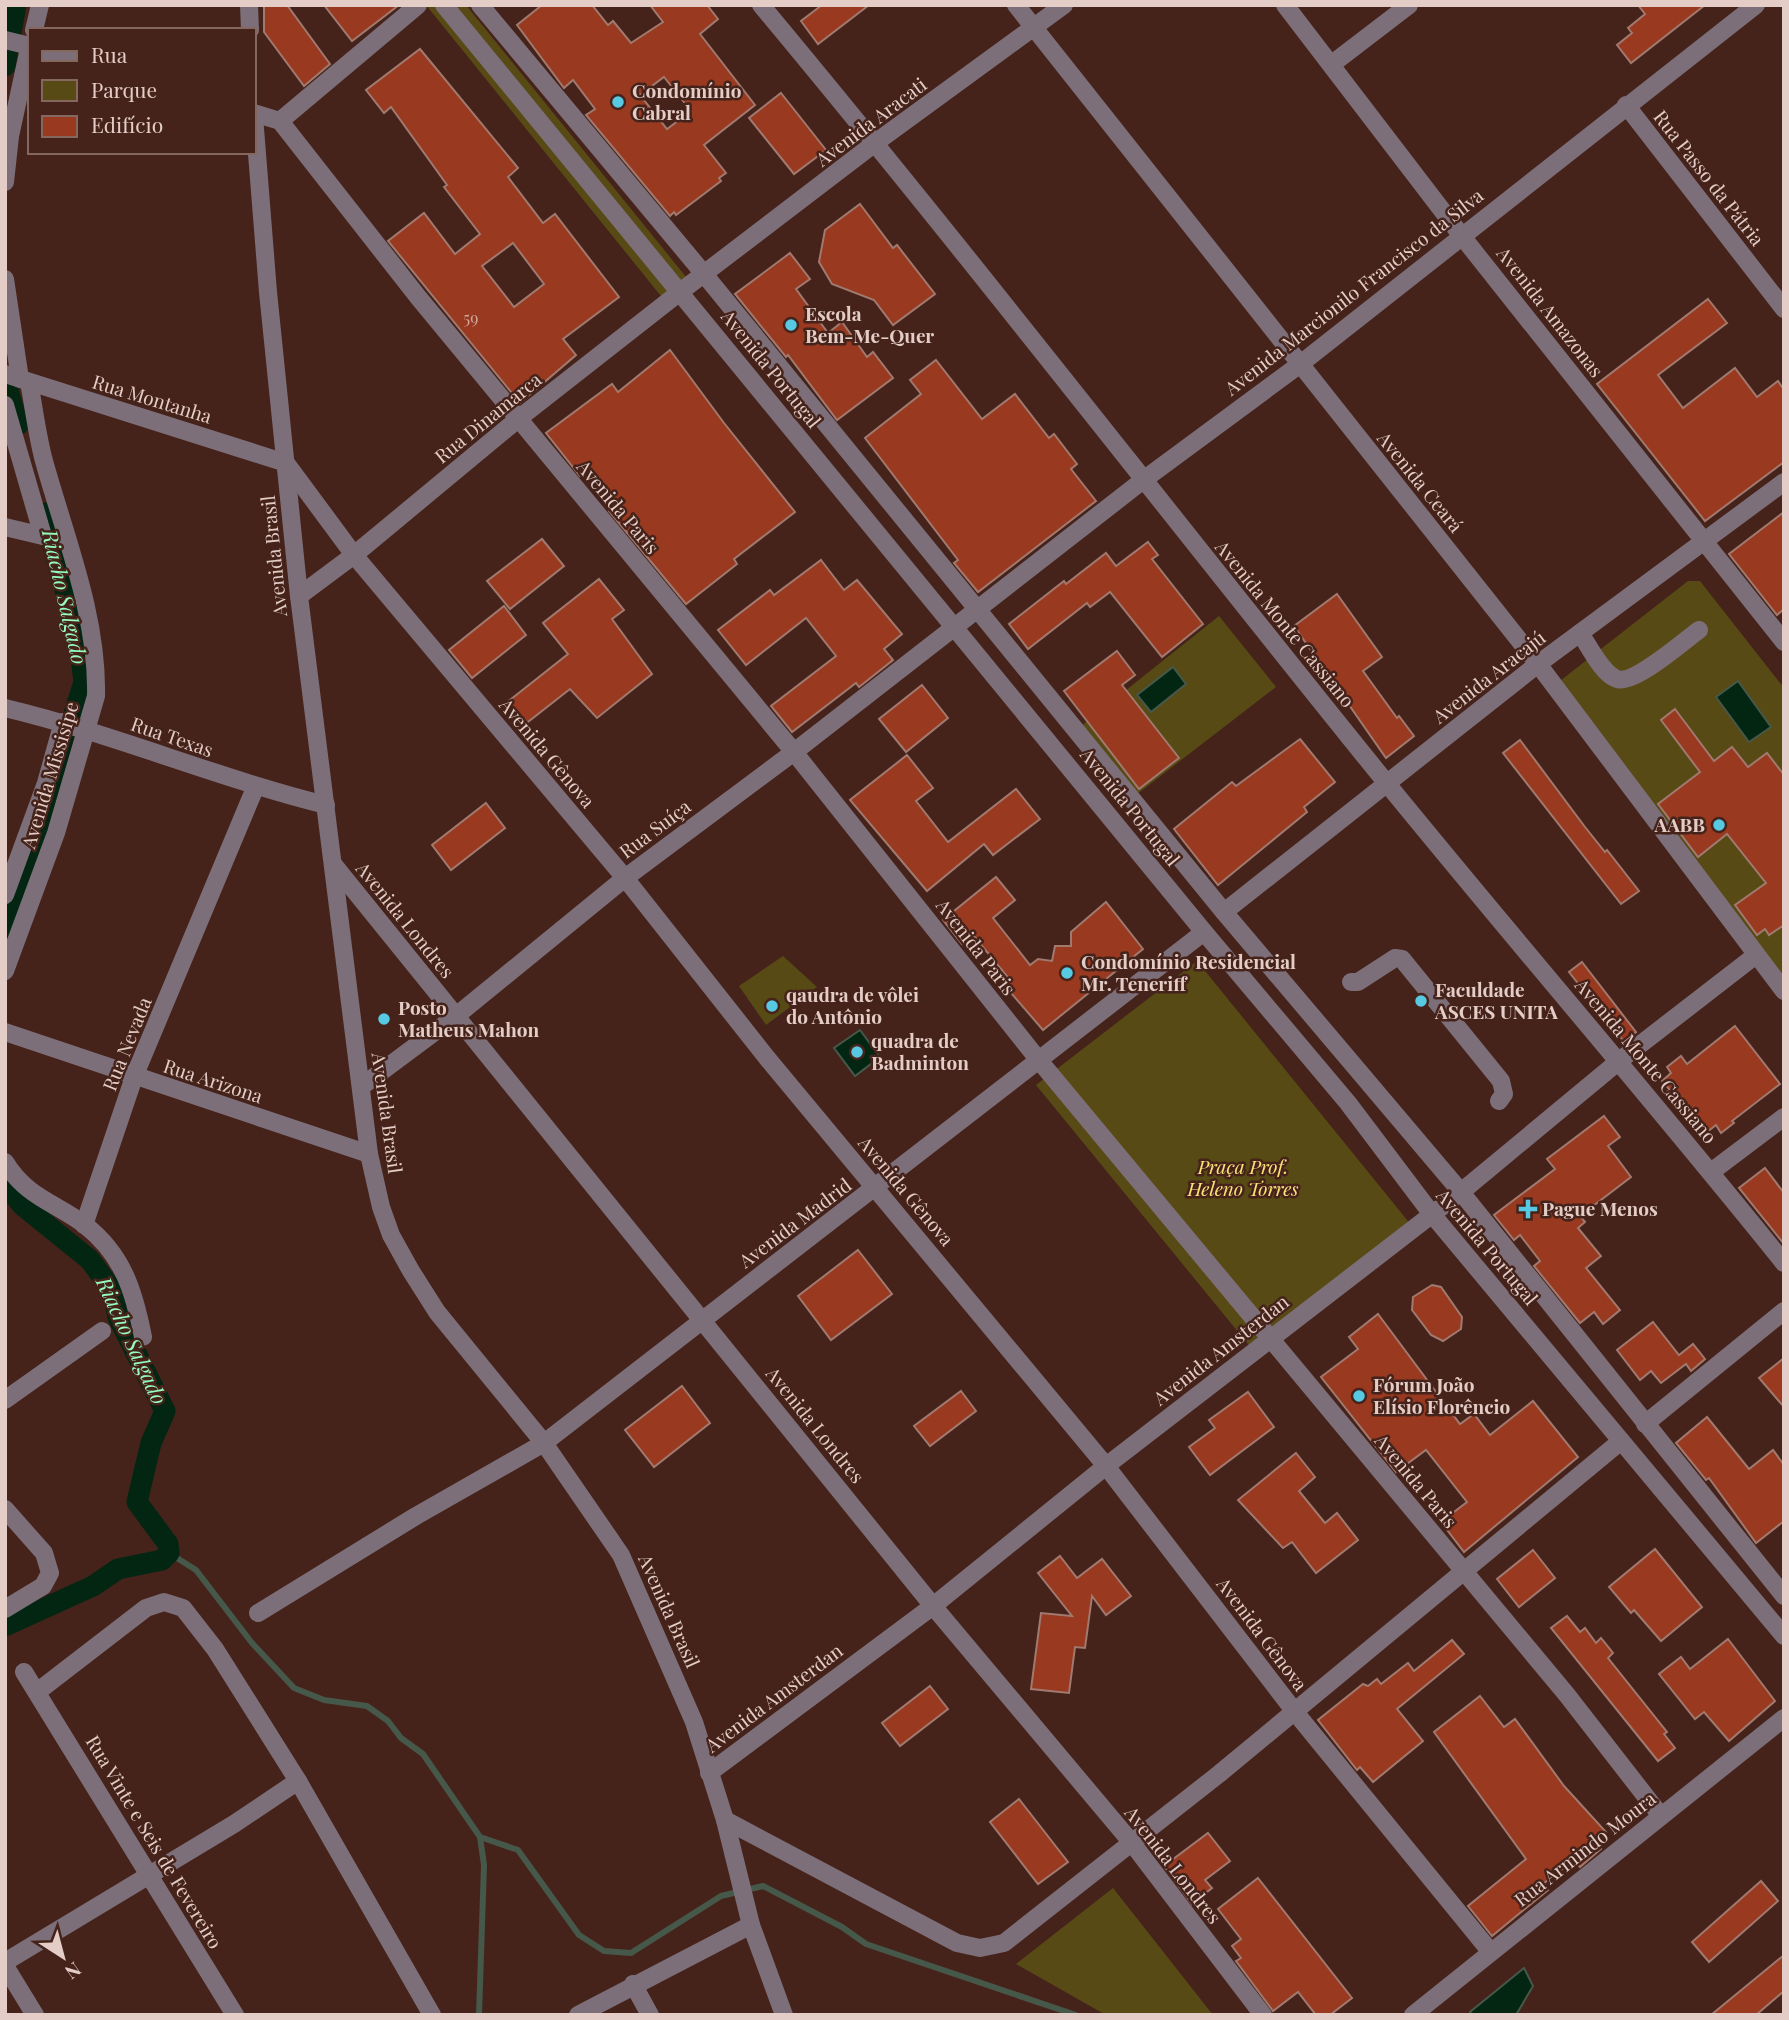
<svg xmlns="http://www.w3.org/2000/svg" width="1789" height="2020" font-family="'Playfair Display',serif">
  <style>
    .green { fill: #574a15 }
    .water { fill: #032613; stroke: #465849; stroke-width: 2 }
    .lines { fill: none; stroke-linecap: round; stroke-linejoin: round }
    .stream { stroke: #465849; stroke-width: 6 }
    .canal { stroke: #032613; stroke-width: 21 }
    .building { fill: #983920; stroke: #a1796e; stroke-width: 2; fill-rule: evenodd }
    .minor { stroke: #7d6f79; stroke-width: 18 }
    .poi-dot { fill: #58c9e3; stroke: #45231b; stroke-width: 2.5 }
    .labels { text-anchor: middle; stroke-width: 5; stroke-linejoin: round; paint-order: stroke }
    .number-label { font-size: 16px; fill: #d0a89c }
    .poi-label { font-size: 19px; font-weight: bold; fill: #e3cdc6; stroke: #45231b; text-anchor: start }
    .street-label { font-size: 19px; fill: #e3cdc6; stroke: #45231b }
    .park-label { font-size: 19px; font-style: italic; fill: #fce277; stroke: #45231b }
    .water-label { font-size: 21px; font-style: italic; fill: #95fcbd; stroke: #45231b }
  </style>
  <rect width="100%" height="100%" fill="#45231b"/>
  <!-- green -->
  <g class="green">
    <polygon points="426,5 466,5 695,288 669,306"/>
    <polygon points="1688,581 1700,581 1784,688 1784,991 1556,684"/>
    <polygon points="1219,616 1276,687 1132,798 1076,730"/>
    <polygon points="783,956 817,987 766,1025 739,986"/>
    <polygon points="1197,961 1416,1231 1257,1355 1036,1085"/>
    <polygon points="1113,1888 1213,2015 1106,2015 1016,1964"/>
  </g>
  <!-- water -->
  <g class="water">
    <polygon points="1173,667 1186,684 1151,712 1137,695"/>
    <polygon points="1738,681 1771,727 1749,742 1716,697"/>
    <polygon points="860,1030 880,1057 855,1076 834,1048"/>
    <polygon points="1524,1968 1533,1986 1516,2015 1472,2015 1470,2012"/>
  </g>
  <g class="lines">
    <!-- stream -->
    <g class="stream">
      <polyline points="169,1553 196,1570 252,1643 294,1688 324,1700 367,1706 388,1721 401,1738 423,1754 480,1837 518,1850 579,1935 604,1951 631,1953 721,1896 763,1886 842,1927 866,1944 1076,2015"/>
      <polyline points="479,2015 484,1865 480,1837"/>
    </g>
    <!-- canal -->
    <g class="canal">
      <polyline points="5,66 16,5"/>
      <polyline points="5,380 18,425"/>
      <polyline points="5,933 84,682 79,642 44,513"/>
      <polyline points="5,1183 22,1205 90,1260 112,1290 118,1317 165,1411 151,1443 137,1502 168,1544 169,1553 162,1560 118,1569 93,1586 5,1626"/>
    </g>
  </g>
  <!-- building -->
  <g class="building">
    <polygon points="264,5 287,5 330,64 304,86 264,32"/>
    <polygon points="324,5 399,5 352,41"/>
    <path d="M 542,5 L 592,5 L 608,25 L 613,21 L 631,43 L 663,22 L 650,5 L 707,5 L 718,19 L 700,34 L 755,105 L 704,145 L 726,173 L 719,178 L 721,181 L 676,215 L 674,212 L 670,216 L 586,115 L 595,109 L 573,80 L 564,88 L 517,25 ZM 664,77 L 691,111 L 667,129 L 640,95 Z"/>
    <polygon points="822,5 869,5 818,44 801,21"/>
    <polygon points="1638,5 1705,5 1631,63 1617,45 1632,33 1628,28 1645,14"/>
    <path d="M 420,49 L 518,168 L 508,177 L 543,223 L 555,214 L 619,297 L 563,339 L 576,355 L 520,403 L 388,241 L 424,213 L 455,254 L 480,234 L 444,187 L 447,185 L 391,107 L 384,113 L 366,90 ZM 513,243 L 544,284 L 514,307 L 482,266 Z"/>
    <polygon points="781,93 826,150 794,174 749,118"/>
    <polygon points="860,204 893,248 897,245 935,294 893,325 874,300 832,284 819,262 825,230"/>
    <polygon points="790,253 810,279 796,289 828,333 842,322 867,357 873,352 893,378 837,420 788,355 786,357 735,294"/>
    <polygon points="1708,299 1727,323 1658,375 1683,408 1735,368 1757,397 1778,381 1784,390 1784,462 1705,521 1597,384"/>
    <polygon points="670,350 724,423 795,512 734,559 737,564 686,604 609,511 617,504 589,469 580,476 546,433 612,384 618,392"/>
    <polygon points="936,360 982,419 1015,394 1049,438 1054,434 1077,464 1071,469 1096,501 978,592 954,563 958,560 865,438 921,394 910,380"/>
    <polygon points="1784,512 1784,609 1777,615 1729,554"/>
    <polygon points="542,539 564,566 510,609 487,581"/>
    <polygon points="1148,542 1158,555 1152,559 1203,624 1162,657 1110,592 1090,607 1087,603 1028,649 1009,624 1064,581 1066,584 1106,553 1116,566"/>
    <polygon points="821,560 844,590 857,580 902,634 884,649 893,660 859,687 856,683 792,732 771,706 836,656 806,618 746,665 718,630 770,590 774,595"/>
    <polygon points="599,579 624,610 612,619 652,674 597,718 570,689 524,725 506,703 568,654 543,623"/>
    <polygon points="1337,594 1382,657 1363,671 1397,718 1399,716 1414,736 1386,758 1294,626"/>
    <polygon points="504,606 526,635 472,678 449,650"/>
    <polygon points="1117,651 1135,675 1122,685 1179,758 1139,789 1064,691"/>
    <polygon points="922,685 948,718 906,752 879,719"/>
    <polygon points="1675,709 1714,761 1732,747 1748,767 1767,753 1784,775 1784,925 1769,935 1765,929 1757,935 1735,905 1766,883 1727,834 1698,857 1658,804 1700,772 1661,720"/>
    <polygon points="1300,739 1335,782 1304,807 1307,812 1218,885 1174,829 1232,782 1236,786"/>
    <polygon points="1520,740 1585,827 1605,852 1607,850 1639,891 1621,904 1503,753"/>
    <polygon points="907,755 933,788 916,801 948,842 1016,789 1040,819 993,855 984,844 927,891 850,800"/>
    <polygon points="486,803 505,828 451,870 432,845"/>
    <polygon points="996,877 1015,900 993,918 1030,965 1038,959 1052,961 1055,946 1071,946 1071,932 1106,902 1143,949 1043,1030 1005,986 1011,981 973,935 962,944 943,920"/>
    <polygon points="1582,962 1636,1032 1624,1042 1569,972"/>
    <polygon points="1735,1026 1780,1084 1732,1121 1734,1123 1721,1133 1716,1125 1706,1133 1698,1124 1693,1128 1665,1093 1670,1090 1662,1081 1671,1073 1667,1067 1681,1056 1687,1064"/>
    <polygon points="1604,1116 1620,1137 1608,1146 1631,1177 1580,1216 1585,1222 1578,1228 1601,1256 1586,1268 1620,1310 1603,1324 1594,1312 1580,1323 1534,1266 1540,1261 1520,1235 1514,1240 1494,1215 1555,1169 1547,1159"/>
    <polygon points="1765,1168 1784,1193 1784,1244 1739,1188"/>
    <polygon points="858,1250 892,1294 831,1340 798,1296"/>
    <polygon points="1432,1285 1441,1287 1462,1317 1461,1329 1443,1341 1431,1335 1412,1310 1413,1297"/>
    <polygon points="1378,1314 1460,1424 1474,1414 1490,1435 1533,1401 1578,1457 1464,1552 1441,1522 1467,1502 1426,1450 1396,1472 1321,1377 1358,1349 1349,1337"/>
    <polygon points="1653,1322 1679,1355 1693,1344 1705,1359 1691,1371 1686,1364 1661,1383 1651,1371 1640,1380 1617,1350"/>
    <polygon points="1784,1358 1784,1407 1759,1378"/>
    <polygon points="682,1386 710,1423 654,1467 625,1430"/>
    <polygon points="961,1391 976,1411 930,1446 914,1426"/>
    <polygon points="1248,1392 1274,1427 1210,1475 1189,1447 1215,1428 1209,1420"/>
    <polygon points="1707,1417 1749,1469 1773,1450 1784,1465 1784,1521 1756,1543 1709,1478 1706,1480 1676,1443"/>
    <polygon points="1296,1453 1315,1477 1299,1491 1325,1523 1337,1513 1358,1540 1316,1573 1292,1542 1283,1548 1238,1500"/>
    <polygon points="1655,1549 1702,1607 1661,1641 1634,1610 1631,1613 1609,1587"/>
    <polygon points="1533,1550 1555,1578 1519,1607 1497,1579"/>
    <polygon points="1060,1556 1077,1578 1102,1559 1131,1596 1106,1615 1092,1596 1085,1648 1075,1647 1069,1693 1031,1689 1041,1613 1072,1616 1038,1573"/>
    <polygon points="1567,1616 1580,1632 1585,1628 1596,1643 1601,1638 1613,1653 1608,1658 1667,1732 1664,1734 1675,1748 1658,1761 1551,1628"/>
    <polygon points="1728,1639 1775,1701 1729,1741 1704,1712 1695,1719 1659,1674 1681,1657 1690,1669"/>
    <polygon points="1452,1640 1464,1654 1397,1709 1423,1741 1373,1782 1360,1767 1357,1770 1318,1720 1363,1684 1368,1686 1377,1679 1381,1684 1408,1663 1414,1671"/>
    <polygon points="930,1686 948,1709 900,1746 882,1723"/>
    <polygon points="1480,1696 1504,1727 1515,1719 1564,1786 1606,1832 1594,1841 1601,1849 1580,1867 1574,1860 1543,1884 1548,1890 1492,1936 1468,1906 1526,1859 1434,1732"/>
    <polygon points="1019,1799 1068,1862 1038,1884 990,1822"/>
    <polygon points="1208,1833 1230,1861 1205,1880 1212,1888 1192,1904 1164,1866"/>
    <polygon points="1258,1878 1352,1998 1330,2015 1316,2015 1298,1992 1273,2011 1236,1961 1241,1958 1232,1946 1241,1939 1218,1909"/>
    <polygon points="1761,1881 1778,1901 1709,1962 1692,1942"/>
    <polygon points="1784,1955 1784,1991 1756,2015 1711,2015"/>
  </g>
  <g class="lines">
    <!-- minor -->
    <g class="minor">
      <polyline points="249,5 250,30"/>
      <polyline points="444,5 1204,932 1348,1103 1431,1213 1784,1636"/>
      <polyline points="480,5 704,274 1224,912 1461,1192 1784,1596"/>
      <path d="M 761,5 C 966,251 1162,505 1363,754 C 1501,925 1646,1091 1784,1263"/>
      <polyline points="1016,5 1538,664 1784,991"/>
      <polyline points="1285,5 1461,235 1784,642"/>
      <polyline points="34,30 40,5"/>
      <polyline points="5,40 30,46"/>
      <polyline points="1332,64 1409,5"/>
      <polyline points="1626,105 1784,309"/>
      <polyline points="254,113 280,121 418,297 794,752 1037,1058 1567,1695 1661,1816"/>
      <polyline points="254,116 268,292 299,596 369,1154 381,1207 391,1235 411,1271 437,1312 544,1443 621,1555 694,1722 725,1820 751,1925 784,2015"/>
      <polyline points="280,121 418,5"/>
      <polyline points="5,182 10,136 30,44"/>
      <polyline points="5,279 20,379"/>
      <polyline points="5,374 286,463 354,555 625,878 767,1058 1106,1466 1295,1712 1490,1951"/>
      <polyline points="5,405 43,536 5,527"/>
      <polyline points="299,596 354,555 518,419 680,292 875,143 1064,5"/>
      <path d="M 1580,633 C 1589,646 1602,674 1617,679 C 1634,685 1685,640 1699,630"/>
      <path d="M 5,708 C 114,734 217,778 326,805"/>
      <polyline points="333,864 933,1606 1132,1843 1263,2015"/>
      <polyline points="5,895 46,783 63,722"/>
      <polyline points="1224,912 1538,664 1784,482"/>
      <path d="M 5,971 L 56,833 L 96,696 C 98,616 65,537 44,461 C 37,435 34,408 29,382"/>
      <polyline points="1351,982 1358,982 1395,958 1402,959 1501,1081 1504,1094 1499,1101"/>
      <polyline points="5,1032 369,1154"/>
      <polyline points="362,1086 456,1016 625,878 794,752 1142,481 1299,365 1756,5"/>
      <path d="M 5,1162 C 26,1197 56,1203 85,1225 C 123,1255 134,1291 143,1337"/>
      <polyline points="1711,1172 1784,1117"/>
      <polyline points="84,1225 134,1077 255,788"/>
      <polyline points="5,1400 102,1331"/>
      <polyline points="1645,1424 1784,1311"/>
      <polyline points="5,1509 44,1553 50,1573 43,1586 5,1609"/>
      <polyline points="258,1613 416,1516 544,1443 1204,932"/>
      <polyline points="24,1672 235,2015"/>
      <polyline points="37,1692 146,1608 164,1602 183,1608 215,1649 298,1781 432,2015"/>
      <polyline points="709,1773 933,1606 1106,1466 1461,1192 1619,1061 1756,955"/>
      <polyline points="725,1820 957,1943 980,1948 1004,1943 1219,1774 1621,1441"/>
      <polyline points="5,1962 234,1824 298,1781"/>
      <polyline points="5,1966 35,2015"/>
      <polyline points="633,1984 650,2015"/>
      <polyline points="578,2015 751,1925"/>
      <polyline points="1413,2015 1784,1718"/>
    </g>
  </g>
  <!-- markers -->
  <g class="poi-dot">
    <circle cx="618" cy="102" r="7"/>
    <circle cx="791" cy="325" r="7"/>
    <circle cx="1719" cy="825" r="7"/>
    <circle cx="1067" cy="973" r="7"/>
    <circle cx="1421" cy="1001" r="7"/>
    <circle cx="772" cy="1006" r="7"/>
    <circle cx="384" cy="1019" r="7"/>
    <circle cx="857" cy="1052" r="7"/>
    <path d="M1524.5 1198.5h7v7h7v7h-7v7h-7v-7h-7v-7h7z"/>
    <circle cx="1359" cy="1396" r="7"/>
  </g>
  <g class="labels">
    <!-- number labels -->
    <g class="number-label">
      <text x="471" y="324">59</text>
    </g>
    <!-- poi labels -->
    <g class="poi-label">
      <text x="632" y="98">Condomínio<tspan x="632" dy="22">Cabral</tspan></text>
      <text x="805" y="321">Escola<tspan x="805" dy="22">Bem-Me-Quer</tspan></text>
      <text x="1705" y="832" text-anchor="end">AABB</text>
      <text x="1081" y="969">Condomínio Residencial<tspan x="1081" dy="22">Mr. Teneriff</tspan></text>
      <text x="1435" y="997">Faculdade<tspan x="1435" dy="22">ASCES UNITA</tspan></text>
      <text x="786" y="1002">qaudra de vôlei<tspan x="786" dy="22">do Antônio</tspan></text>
      <text x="398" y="1015">Posto<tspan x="398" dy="22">Matheus Mahon</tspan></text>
      <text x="871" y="1048">quadra de<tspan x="871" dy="22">Badminton</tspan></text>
      <text x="1542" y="1216">Pague Menos</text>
      <text x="1373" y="1392">Fórum João<tspan x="1373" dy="22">Elísio Florêncio</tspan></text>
    </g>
    <!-- street labels -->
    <g class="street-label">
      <text transform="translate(871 122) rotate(-37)" y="7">Avenida Aracati</text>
      <text transform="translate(1709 178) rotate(52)" y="7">Rua Passo da Pátria</text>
      <text transform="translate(1354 292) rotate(-38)" y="7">Avenida Marcionilo Francisco da Silva</text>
      <text transform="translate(1550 312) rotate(52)" y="7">Avenida Amazonas</text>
      <text transform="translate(771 369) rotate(51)" y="7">Avenida Portugal</text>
      <text transform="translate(152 399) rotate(17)" y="7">Rua Montanha</text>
      <text transform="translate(488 418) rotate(-39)" y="7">Rua Dinamarca</text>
      <text transform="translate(1420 482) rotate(51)" y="7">Avenida Ceará</text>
      <text transform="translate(618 507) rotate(50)" y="7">Avenida Paris</text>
      <text transform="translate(274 556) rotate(-96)" y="7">Avenida Brasil</text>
      <text transform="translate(1285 624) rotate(51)" y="7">Avenida Monte Cassiano</text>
      <text transform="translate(1489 677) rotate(-38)" y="7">Avenida Aracajú</text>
      <text transform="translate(172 737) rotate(19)" y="7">Rua Texas</text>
      <text transform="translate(547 753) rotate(50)" y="7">Avenida Gênova</text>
      <text transform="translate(50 775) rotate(-73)" y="7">Avenida Missisipe</text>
      <text transform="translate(1130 807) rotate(51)" y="7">Avenida Portugal</text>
      <text transform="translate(655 829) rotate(-37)" y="7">Rua Suíça</text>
      <text transform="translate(405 920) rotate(51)" y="7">Avenida Londres</text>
      <text transform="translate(976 947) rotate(52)" y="7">Avenida Paris</text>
      <text transform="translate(127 1044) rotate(-68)" y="7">Rua Nevada</text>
      <text transform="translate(1646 1061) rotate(50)" y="7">Avenida Monte Cassiano</text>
      <text transform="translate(213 1081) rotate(18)" y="7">Rua Arizona</text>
      <text transform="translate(387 1113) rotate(82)" y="7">Avenida Brasil</text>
      <text transform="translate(906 1191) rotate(50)" y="7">Avenida Gênova</text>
      <text transform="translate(795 1223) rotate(-37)" y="7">Avenida Madrid</text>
      <text transform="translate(1487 1247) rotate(50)" y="7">Avenida Portugal</text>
      <text transform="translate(1221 1350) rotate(-38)" y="7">Avenida Amsterdan</text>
      <text transform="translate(815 1425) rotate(51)" y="7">Avenida Londres</text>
      <text transform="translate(1416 1481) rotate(50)" y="7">Avenida Paris</text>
      <text transform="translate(669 1611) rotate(66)" y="7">Avenida Brasil</text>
      <text transform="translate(1262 1634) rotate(53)" y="7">Avenida Gênova</text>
      <text transform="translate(774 1698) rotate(-37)" y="7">Avenida Amsterdan</text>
      <text transform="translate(154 1842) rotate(59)" y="7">Rua Vinte e Seis de Fevereiro</text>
      <text transform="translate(1585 1849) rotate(-38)" y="7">Rua Armindo Moura</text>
      <text transform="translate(1173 1865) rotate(52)" y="7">Avenida Londres</text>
    </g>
    <!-- park labels -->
    <g class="park-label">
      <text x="1243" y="1174">Praça Prof.<tspan x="1243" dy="22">Heleno Torres</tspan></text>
    </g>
    <!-- water labels -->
    <g class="water-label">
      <text transform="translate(64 597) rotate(77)" y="7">Riacho Salgado</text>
      <text transform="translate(131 1341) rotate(65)" y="7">Riacho Salgado</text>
    </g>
  </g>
  <!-- border -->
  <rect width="1789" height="2020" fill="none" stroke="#e3cdc6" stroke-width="14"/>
  <!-- legend -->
  <rect x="28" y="28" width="228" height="126" fill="#45231b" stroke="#84675f" stroke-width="2"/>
  <rect x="42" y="51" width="35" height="10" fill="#7d6f79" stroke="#84675f" stroke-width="2"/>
  <text x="91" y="63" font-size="21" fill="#e3cdc6">Rua</text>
  <rect x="42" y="80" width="35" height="21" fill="#574a15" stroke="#84675f" stroke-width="2"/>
  <text x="91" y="98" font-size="21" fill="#e3cdc6">Parque</text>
  <rect x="42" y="116" width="35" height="21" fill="#983920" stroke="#84675f" stroke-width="2"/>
  <text x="91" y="133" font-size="21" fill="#e3cdc6">Edifício</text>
  <!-- north arrow -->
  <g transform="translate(63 1957) rotate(144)" stroke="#45231b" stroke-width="5" paint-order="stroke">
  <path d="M0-5L12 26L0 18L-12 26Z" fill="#e3cdc6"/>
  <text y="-10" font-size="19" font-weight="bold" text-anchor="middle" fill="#e3cdc6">N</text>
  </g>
</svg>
